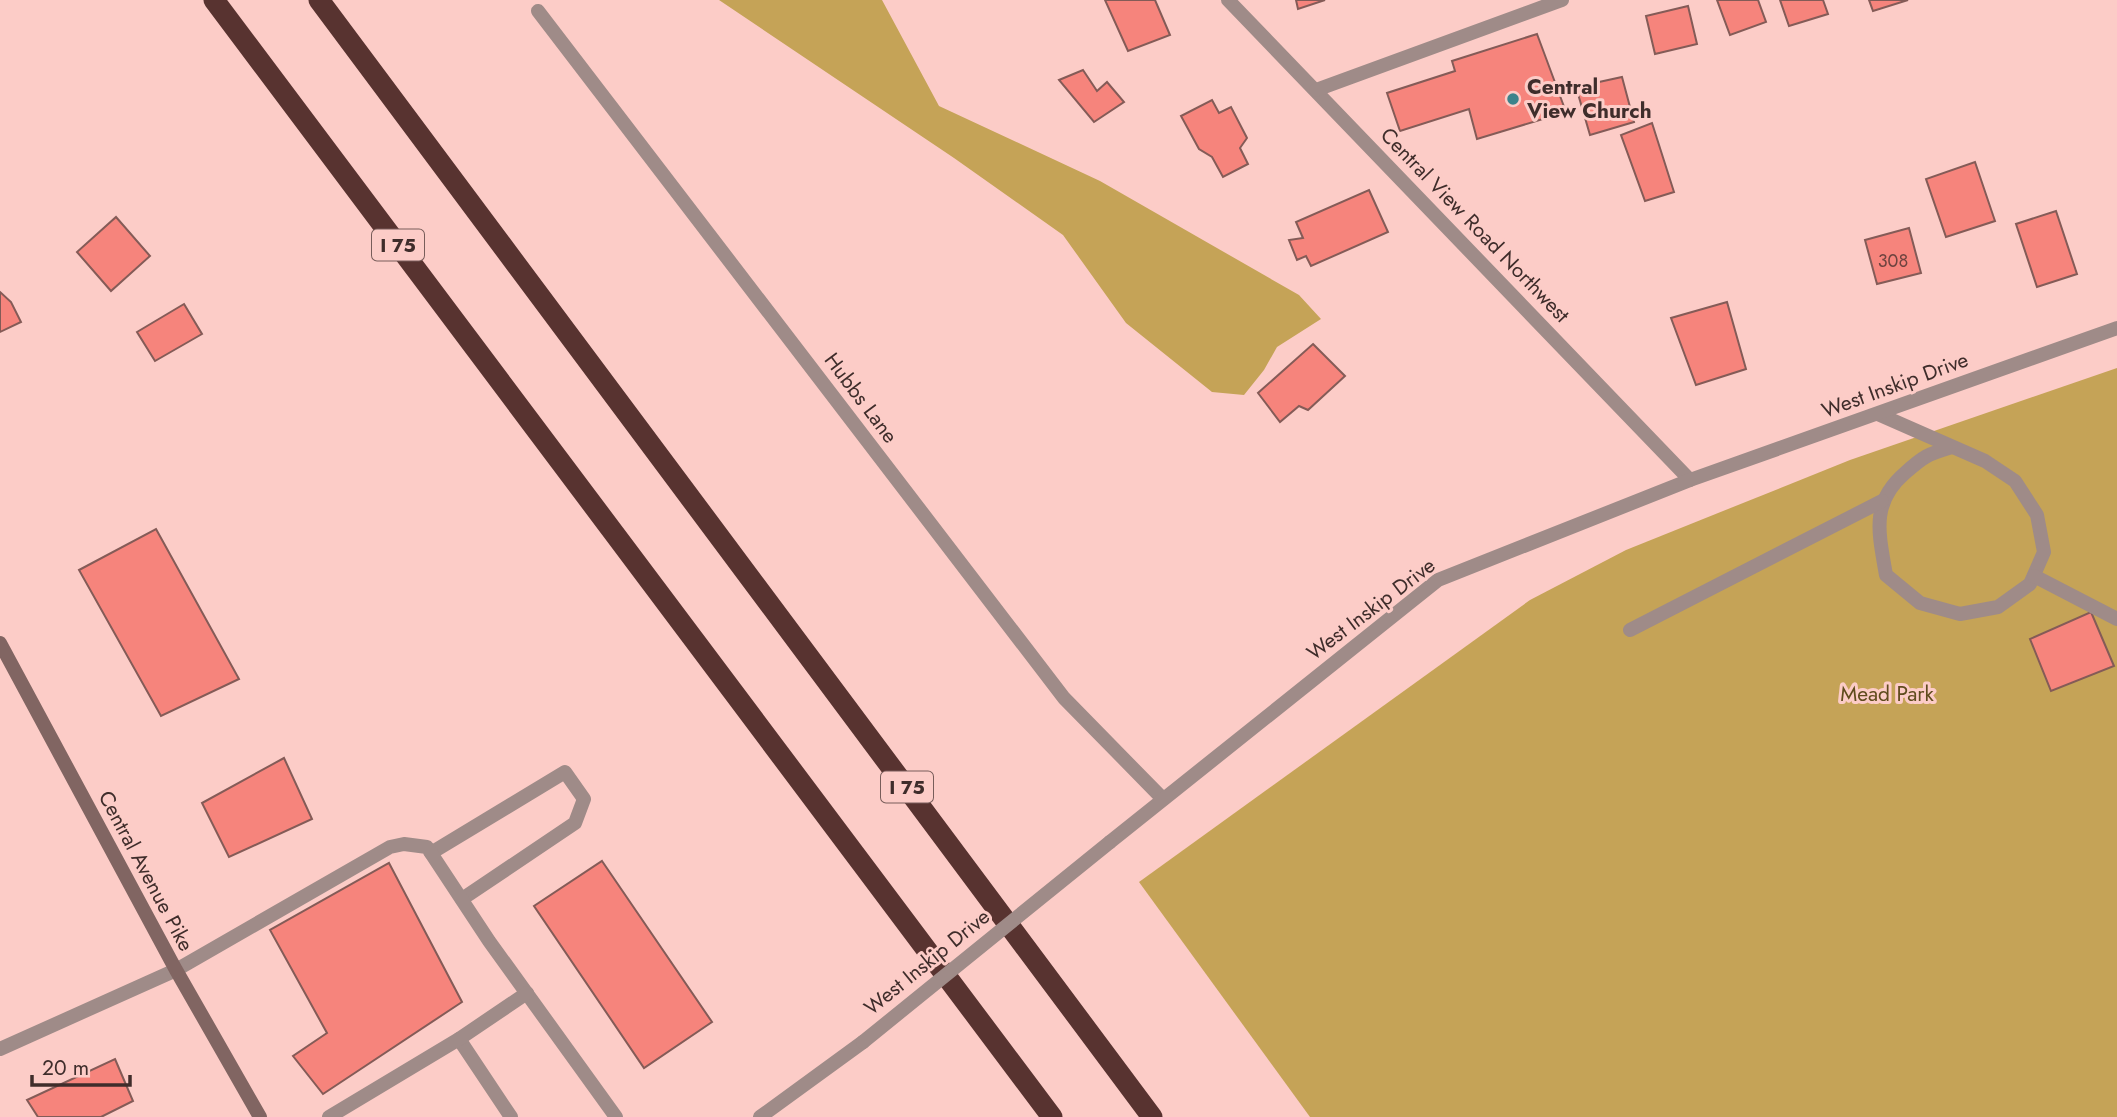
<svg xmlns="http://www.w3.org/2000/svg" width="2117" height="1117" font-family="Jost,sans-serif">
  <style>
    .green { fill: #c5a357 }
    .building { fill: #f6847c; stroke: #845b57; stroke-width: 2 }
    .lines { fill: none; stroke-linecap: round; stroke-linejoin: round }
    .service { stroke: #9f8b88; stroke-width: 14 }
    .minor { stroke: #9f8b88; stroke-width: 14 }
    .tertiary { stroke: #9f8b88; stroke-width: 14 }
    .secondary { stroke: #816562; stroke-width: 14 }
    .motorway { stroke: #583330; stroke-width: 21 }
    .tertiary-bridge { stroke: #9f8b88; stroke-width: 14 }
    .poi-dot { fill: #3c838b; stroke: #fcccc7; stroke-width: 2.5 }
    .labels { text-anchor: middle; stroke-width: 6; stroke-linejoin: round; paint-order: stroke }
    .number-label { font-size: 18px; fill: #6d433f }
    .shield { fill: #fcccc7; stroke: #785d5a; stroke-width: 2 }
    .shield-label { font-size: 19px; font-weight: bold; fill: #3f2d2b }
    .poi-label { font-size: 21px; font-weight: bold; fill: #3f2d2b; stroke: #fcccc7; text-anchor: start }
    .street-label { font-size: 21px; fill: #3f2d2b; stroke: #fcccc7 }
    .park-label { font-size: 21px; fill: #5f4b1d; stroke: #fcccc7 }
  </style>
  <rect width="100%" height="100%" fill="#fcccc7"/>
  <!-- green -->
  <g class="green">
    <polygon points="719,0 882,0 939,106 1100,181 1299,295 1321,319 1277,347 1264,370 1244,395 1212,392 1126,323 1063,235 954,158"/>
    <polygon points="2117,368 2117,1117 1310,1117 1139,882 1530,600 1626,550 1850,460"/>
  </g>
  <!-- building -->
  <g class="building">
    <polygon points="1105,0 1155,0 1170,35 1128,51"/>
    <polygon points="1296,0 1325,0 1298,9"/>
    <polygon points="1717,0 1758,0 1766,22 1730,35"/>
    <polygon points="1780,0 1823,0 1828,14 1789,26"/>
    <polygon points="1869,0 1908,0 1873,11"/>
    <polygon points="1688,6 1697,44 1655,54 1646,16"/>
    <polygon points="1537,34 1566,112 1477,139 1469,109 1400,131 1387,93 1455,71 1452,61"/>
    <polygon points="1083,70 1097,91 1107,82 1124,102 1094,122 1059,80"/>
    <polygon points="1622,77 1634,122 1590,135 1576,87"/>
    <polygon points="1212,100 1219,113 1231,107 1247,138 1240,148 1248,164 1223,177 1212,157 1199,149 1181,116"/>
    <polygon points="1652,123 1674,192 1645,201 1621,135"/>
    <polygon points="1975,162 1995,221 1946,237 1926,179"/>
    <polygon points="1369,190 1388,232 1311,266 1306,256 1297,260 1289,240 1303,238 1296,222"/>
    <polygon points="2056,211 2077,274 2037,287 2016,224"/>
    <polygon points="116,217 150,256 111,291 77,252"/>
    <polygon points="1909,228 1921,273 1877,284 1865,240"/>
    <polygon points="0,292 11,302 21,322 0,332"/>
    <polygon points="1727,302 1746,369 1696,385 1671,318"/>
    <polygon points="184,304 202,334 155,361 137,332"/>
    <polygon points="1313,344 1345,376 1308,410 1299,406 1280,422 1258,393"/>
    <polygon points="156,529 239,679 161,716 79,570"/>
    <polygon points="2091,612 2114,666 2051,691 2030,639"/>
    <polygon points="284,758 312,819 229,857 202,803"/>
    <polygon points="602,861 712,1022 644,1068 534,906"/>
    <polygon points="389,863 462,1002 323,1094 293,1056 327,1033 270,930"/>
    <polygon points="115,1059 133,1101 101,1117 38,1117 27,1100"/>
  </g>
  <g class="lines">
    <!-- service -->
    <g class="service">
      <path d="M 1878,414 L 1985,461 L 2015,481 L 2037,515 L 2044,552 L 2030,584 L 1998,607 L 1960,614 L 1920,603 L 1886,575 C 1879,534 1870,503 1905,473 C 1924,456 1928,454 1952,447"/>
      <polyline points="2034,576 2117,619"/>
      <polyline points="1630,630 1882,501"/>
      <polyline points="431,853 565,772 584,799 575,823 462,899"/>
      <polyline points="176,970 390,847 404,844 427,847 489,941 616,1117"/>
      <polyline points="459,1039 511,1117"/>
      <polyline points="329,1117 459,1039 527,993"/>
    </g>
    <!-- minor -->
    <g class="minor">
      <polyline points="1228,0 1690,480"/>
      <polyline points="538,11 1064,698 1163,799"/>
      <polyline points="1316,90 1562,0"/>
      <polyline points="0,1049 176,970"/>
    </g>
    <!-- tertiary -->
    <g class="tertiary">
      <polyline points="1110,842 1438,580 1690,480 2117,328"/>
      <polyline points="760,1117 863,1042"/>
    </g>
    <!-- secondary -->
    <polyline class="secondary" points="0,643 176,970 260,1117"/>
    <!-- motorway -->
    <g class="motorway">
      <polyline points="214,0 1052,1117"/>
      <polyline points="319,0 1152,1117"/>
    </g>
    <!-- tertiary-bridge -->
    <polyline class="tertiary-bridge" points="863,1042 1110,842"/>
  </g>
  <!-- markers -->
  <circle class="poi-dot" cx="1513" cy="99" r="7"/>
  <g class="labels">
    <!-- number labels -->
    <g class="number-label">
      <text x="1893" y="267">308</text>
    </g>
    <!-- shield labels -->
    <g class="shield">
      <rect x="372" y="229.5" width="52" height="31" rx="5"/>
      <rect x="881" y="771.5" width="52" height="31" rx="5"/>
    </g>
    <g class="shield-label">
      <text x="398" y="252">I 75</text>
      <text x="907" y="794">I 75</text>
    </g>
    <!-- poi labels -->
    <g class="poi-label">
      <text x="1527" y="94">Central<tspan x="1527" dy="24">View Church</tspan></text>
    </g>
    <!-- street labels -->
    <g class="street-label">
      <text transform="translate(1475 225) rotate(46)" y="7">Central View Road Northwest</text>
      <text transform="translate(1895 385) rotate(-20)" y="7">West Inskip Drive</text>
      <text transform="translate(861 398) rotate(53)" y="7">Hubbs Lane</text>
      <text transform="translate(1371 609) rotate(-37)" y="7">West Inskip Drive</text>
      <text transform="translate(146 871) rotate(62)" y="7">Central Avenue Pike</text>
      <text transform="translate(927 962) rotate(-39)" y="7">West Inskip Drive</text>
    </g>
    <!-- park labels -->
    <g class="park-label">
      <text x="1887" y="701">Mead Park</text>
    </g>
  </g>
  <!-- scale -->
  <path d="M32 1075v10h98v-10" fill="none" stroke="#3f2d2b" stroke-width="3.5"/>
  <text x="42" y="1075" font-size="21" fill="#3f2d2b" stroke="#fcccc7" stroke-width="5" paint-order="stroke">20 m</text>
</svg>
